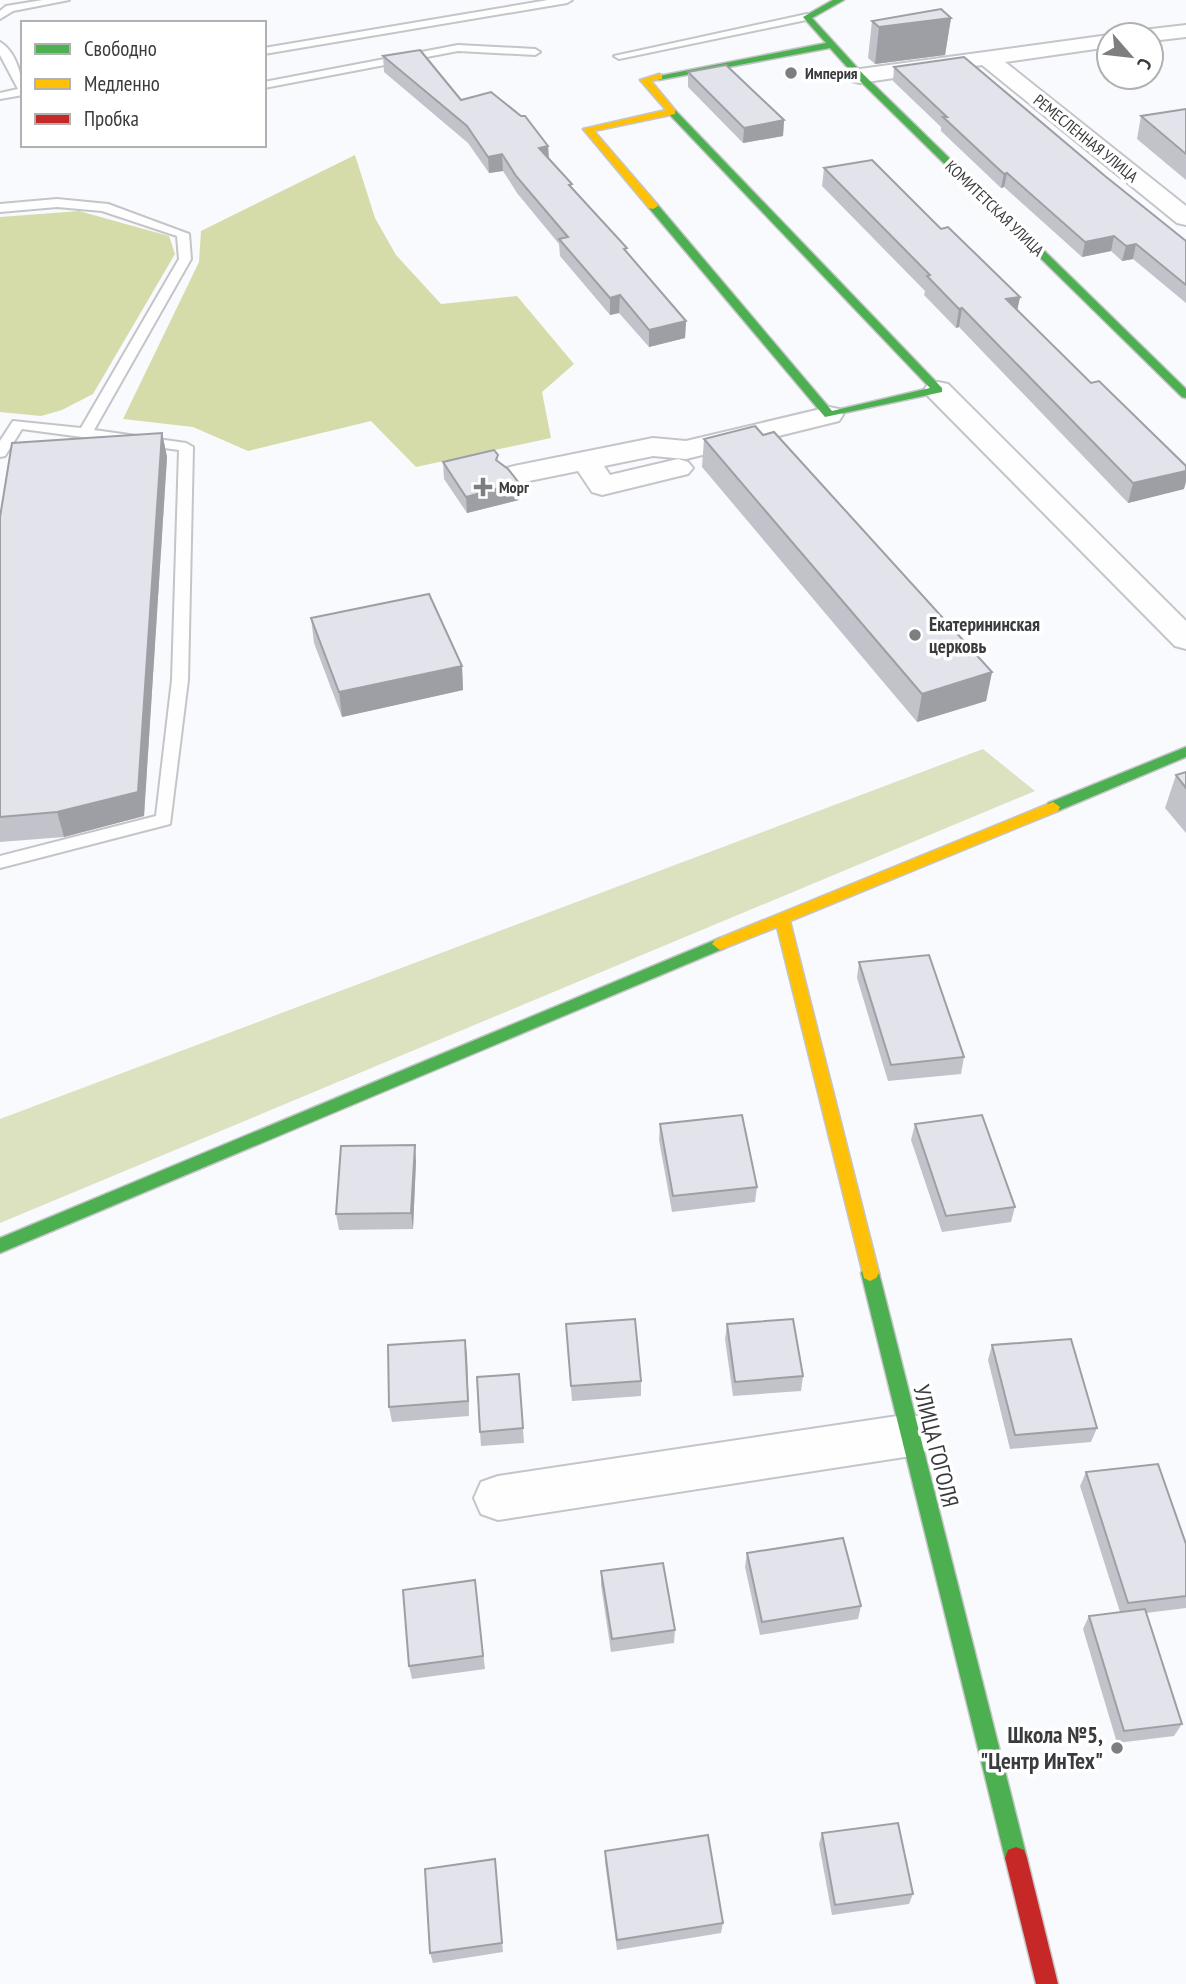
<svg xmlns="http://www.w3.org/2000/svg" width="1186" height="1984" font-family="'PT Sans Narrow',sans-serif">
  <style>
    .green { fill: #dce1c0 }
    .forest { fill: #d6dca9 }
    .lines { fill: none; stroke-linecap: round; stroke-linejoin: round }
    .lane-casing { stroke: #c4c5c8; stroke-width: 4 }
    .street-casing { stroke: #c4c5c8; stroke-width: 4 }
    .fast-casing { stroke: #c4c5c8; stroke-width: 3 }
    .slow-casing { stroke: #c4c5c8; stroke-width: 3 }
    .jam-casing { stroke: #c4c5c8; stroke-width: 3 }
    .lane { fill: #fefeff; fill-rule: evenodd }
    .street { fill: #fefeff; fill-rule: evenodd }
    .fast { fill: #4caf50; fill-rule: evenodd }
    .slow { fill: #ffc107; fill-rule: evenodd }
    .jam { fill: #c62828; fill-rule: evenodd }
    .wall { fill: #c2c3ca }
    .shaded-wall { fill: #9e9fa4 }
    .building { fill: #e2e3eb; stroke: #9e9fa4; stroke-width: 2 }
    .poi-dot { fill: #7d7e80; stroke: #fff; stroke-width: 2.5 }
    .labels { text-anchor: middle; stroke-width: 7; stroke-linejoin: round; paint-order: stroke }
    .far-poi-label { font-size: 16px; font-weight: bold; fill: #3a3b3d; stroke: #fff; text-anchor: start }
    .far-street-label { font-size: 16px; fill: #3a3b3d; stroke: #fff }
    .poi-label { font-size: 19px; font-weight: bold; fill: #3a3b3d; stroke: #fff; text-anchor: start }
    .near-street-label { font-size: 23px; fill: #3a3b3d; stroke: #fff }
    .near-poi-label { font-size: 23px; font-weight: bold; fill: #3a3b3d; stroke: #fff; text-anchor: end }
  </style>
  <rect width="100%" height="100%" fill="#f9fafd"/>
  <!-- green -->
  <polygon class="green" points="983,749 1035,791 0,1223 0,1119"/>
  <!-- forest -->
  <g class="forest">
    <polygon points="355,155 375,218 396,255 441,304 517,296 574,364 542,392 551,438 416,467 371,421 248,451 193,427 123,419 199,262 201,231"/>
    <polygon points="79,211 169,236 175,254 93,394 62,410 41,416 0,412 0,217"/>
  </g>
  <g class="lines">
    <defs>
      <g id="lane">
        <polygon points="43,0 69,0 13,11 0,19 0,11 6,6"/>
        <polygon points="548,0 572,0 567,3 264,54 264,48"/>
        <polygon points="807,14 811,15 811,19 619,59 614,56"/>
        <path d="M 0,42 C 16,51 23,78 23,95 L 0,99 L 0,93 L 18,89 L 0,55 Z"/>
        <polygon points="458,45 535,49 540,52 535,55 458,51 264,88 264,82"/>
        <polygon points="57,199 108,204 189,234 191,259 94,430 186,443 193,447 188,680 170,824 0,868 0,856 156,816 172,680 179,450 22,429 5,456 0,457 0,441 13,421 81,428 179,259 177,236 102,211 57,207 0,212 0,204"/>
      </g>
      <g id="street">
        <polygon points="1186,25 1186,37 1151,41 1151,35 1140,35 1143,30"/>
        <polygon points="1109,35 1109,47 1005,62 1186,206 1186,225 1177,223 982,65 860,83 852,81 849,76 852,71 860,69"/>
        <polygon points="938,382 948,384 1186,621 1186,649 1175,646 928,396 924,390 928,384"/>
        <polygon points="829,407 839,409 843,415 839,421 686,459 653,456 604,466 610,475 678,459 688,462 693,468 688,474 602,495 592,492 578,471 514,484 504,481 499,475 504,469 514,466 653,438 686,441"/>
        <polygon points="911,1414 927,1420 934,1435 927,1450 911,1456 498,1520 481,1514 474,1498 481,1482 498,1476"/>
      </g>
      <g id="fast">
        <polygon points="833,0 844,0 812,18 863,74 1186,389 1186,398 1182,397 857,78 830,48 659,80 654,77 826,43 803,17"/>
        <polygon points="669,110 675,110 942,388 942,392 825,417 649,208 649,204 657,204 832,411 930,388 669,114"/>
        <polygon points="1186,747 1186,757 1058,811 1048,811 1046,807 1048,803"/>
        <polygon points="720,938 728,944 725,948 0,1253 0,1238"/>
        <polygon points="870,1265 876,1268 879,1273 1027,1858 1024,1866 1016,1869 1008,1866 1005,1858 861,1273 864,1268"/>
      </g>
      <g id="slow">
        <polygon points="659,74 662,75 662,79 651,81 675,110 675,114 594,131 657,204 658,206 653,209 649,208 583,129 666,110 640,80"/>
        <polygon points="1053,802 1060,807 1058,811 790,921 879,1273 876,1278 870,1281 864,1278 777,927 720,950 712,944 715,940"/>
      </g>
      <polygon id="jam" points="1016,1847 1024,1850 1027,1858 1058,1984 1036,1984 1005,1858 1008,1850"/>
    </defs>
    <!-- lane casing -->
    <use href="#lane" class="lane-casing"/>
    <!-- street casing -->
    <use href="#street" class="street-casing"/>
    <!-- fast casing -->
    <use href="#fast" class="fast-casing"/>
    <!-- slow casing -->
    <use href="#slow" class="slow-casing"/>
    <!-- jam casing -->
    <use href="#jam" class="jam-casing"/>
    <!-- lane -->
    <use href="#lane" class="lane"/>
    <!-- street -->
    <use href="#street" class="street"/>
    <!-- fast -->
    <use href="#fast" class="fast"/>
    <!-- slow -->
    <use href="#slow" class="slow"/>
    <!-- jam -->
    <use href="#jam" class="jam"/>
  </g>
  <!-- wall -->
  <g class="wall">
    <polygon points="951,18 945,55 875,64 868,58 872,21"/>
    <polygon points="383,56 461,100 548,146 549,159 627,253 686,321 685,338 649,347 619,313 610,315 560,256 559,244 517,193 503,171 489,173 468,143 384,72"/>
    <polygon points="894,67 1105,176 1186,241 1186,303 1133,259 1122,261 1111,251 1082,257 1004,187 1001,188 941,131 941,127 893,81"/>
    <polygon points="688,72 784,120 783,136 743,143 688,87"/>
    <polygon points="1186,109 1186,180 1137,139 1141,116"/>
    <polygon points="824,168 941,229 1020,297 1017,310 1184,489 1128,503 959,327 956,328 924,295 925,291 822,186"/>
    <polygon points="162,433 167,457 144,816 64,837 0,842 0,517"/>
    <polygon points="763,435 992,672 986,701 917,722 702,467 704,439"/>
    <polygon points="443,462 498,462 519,500 467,513 444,479"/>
    <polygon points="311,618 462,666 463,690 342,717 314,643"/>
    <polygon points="1186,772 1186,833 1165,808 1176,775"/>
    <polygon points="859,962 964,1057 961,1074 888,1081 857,978"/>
    <polygon points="660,1124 757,1187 755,1202 672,1212 659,1140"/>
    <polygon points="915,1124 1015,1207 1011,1222 942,1232 911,1140"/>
    <polygon points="416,1161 413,1229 339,1230 336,1214"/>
    <polygon points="566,1324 641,1381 641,1396 572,1401"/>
    <polygon points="727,1324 803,1376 801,1391 733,1396 725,1339"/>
    <polygon points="465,1340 469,1416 392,1422 389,1407"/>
    <polygon points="992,1345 1097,1428 1091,1442 1010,1449 988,1360"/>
    <polygon points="519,1374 524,1443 481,1446 480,1432"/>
    <polygon points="1086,1472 1186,1544 1186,1608 1146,1613 1182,1724 1174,1736 1117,1743 1083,1629 1089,1616 1120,1612 1080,1486"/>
    <polygon points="747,1553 861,1606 858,1619 760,1635 745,1567"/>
    <polygon points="601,1571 675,1630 674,1643 611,1652 601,1585"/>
    <polygon points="475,1580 485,1669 412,1679 409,1666"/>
    <polygon points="822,1833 913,1894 909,1904 832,1915 819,1844"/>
    <polygon points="605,1851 723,1923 721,1933 617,1950 605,1862"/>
    <polygon points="496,1870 503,1952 433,1963 430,1953"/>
  </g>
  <!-- shaded-wall -->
  <g class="shaded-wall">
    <polygon points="951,18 945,55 875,64 879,27"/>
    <polygon points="784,120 783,136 743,143 744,128"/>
    <polygon points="548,146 549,163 539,148"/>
    <polygon points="502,154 503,171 489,173 488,157"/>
    <polygon points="1007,173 1004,187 1001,188 1004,174"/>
    <polygon points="1114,236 1111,251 1082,257 1085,242"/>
    <polygon points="1136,244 1133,259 1122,261 1126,246"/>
    <polygon points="620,295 619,313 610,315 610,298"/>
    <polygon points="1020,297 1016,316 1006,299"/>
    <polygon points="962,308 959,327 956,328 959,309"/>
    <polygon points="686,321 685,338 649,347 649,330"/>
    <polygon points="162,433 167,457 144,816 64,837 57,812"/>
    <polygon points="1186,471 1186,482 1184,489 1128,503 1133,483"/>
    <polygon points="519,483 519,500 467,513 466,497"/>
    <polygon points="462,666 463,690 342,717 339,692"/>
    <polygon points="992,672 986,701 917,722 922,694"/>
    <polygon points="415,1145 416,1161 413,1229 411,1213"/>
    <polygon points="465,1340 467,1355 469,1416 468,1401"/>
  </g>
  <!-- building -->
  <g class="building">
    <polygon points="941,9 951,18 879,27 872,21"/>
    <polygon points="420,50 461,100 491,92 521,116 525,116 548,146 539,148 572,184 569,185 627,248 624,249 686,321 649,330 620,295 610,298 559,239 568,237 516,176 502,154 488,157 467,126 383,56"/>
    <polygon points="964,57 1105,176 1186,241 1186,285 1136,244 1126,246 1114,236 1085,242 1007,173 1004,174 943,117 947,117 894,67"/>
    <polygon points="726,65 784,120 744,128 688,72"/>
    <polygon points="1186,109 1186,154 1141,116"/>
    <polygon points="872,160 941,229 948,227 1020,297 1006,299 1091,383 1099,381 1186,466 1186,471 1133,483 962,308 959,309 927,276 930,275 824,168"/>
    <polygon points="755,426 763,435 774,432 992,672 922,694 704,439"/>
    <polygon points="162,433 138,792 57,812 0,817 0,517 12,443"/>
    <polygon points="494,450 498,455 496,460 508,469 519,483 466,497 443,462"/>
    <polygon points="429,594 462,666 339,692 311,618"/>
    <polygon points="1186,772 1186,788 1176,775"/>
    <polygon points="929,955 964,1057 891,1065 859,962"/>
    <polygon points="742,1115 757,1187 673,1196 660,1124"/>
    <polygon points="982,1115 1015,1207 946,1216 915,1124"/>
    <polygon points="415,1145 411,1213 336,1214 341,1146"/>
    <polygon points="635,1319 641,1381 571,1386 566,1324"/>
    <polygon points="793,1319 803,1376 735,1382 727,1324"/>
    <polygon points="1071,1339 1097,1428 1015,1435 992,1345"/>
    <polygon points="465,1340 468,1401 389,1407 388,1345"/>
    <polygon points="519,1374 523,1428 480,1432 477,1377"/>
    <polygon points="1158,1464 1186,1544 1186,1596 1128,1603 1086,1472"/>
    <polygon points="843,1538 861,1606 762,1622 747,1553"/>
    <polygon points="663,1563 675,1630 612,1639 601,1571"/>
    <polygon points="475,1580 483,1656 409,1666 403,1590"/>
    <polygon points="1145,1609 1182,1724 1124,1731 1089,1616"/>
    <polygon points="898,1823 913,1894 835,1905 822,1833"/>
    <polygon points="708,1835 723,1923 617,1940 605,1851"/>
    <polygon points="495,1859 502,1943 430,1953 425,1869"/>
  </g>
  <!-- markers -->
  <g class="poi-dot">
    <circle cx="791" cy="73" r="7"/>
    <path d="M479.5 476.5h7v7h7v7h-7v7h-7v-7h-7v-7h7z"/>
    <circle cx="915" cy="635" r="7"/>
    <circle cx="1117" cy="1748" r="7"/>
  </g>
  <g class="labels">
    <!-- far-poi labels -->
    <g class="far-poi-label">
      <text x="805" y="79">Империя</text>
      <text x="499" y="493">Морг</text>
    </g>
    <!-- far-street labels -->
    <g class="far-street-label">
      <text transform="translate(1086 138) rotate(39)" y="6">РЕМЕСЛЕННАЯ УЛИЦА</text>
      <text transform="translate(995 208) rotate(44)" y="6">КОМИТЕТСКАЯ УЛИЦА</text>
    </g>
    <!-- poi labels -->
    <g class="poi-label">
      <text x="929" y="631">Екатерининская<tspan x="929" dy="22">церковь</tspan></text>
    </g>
    <!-- near-street labels -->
    <g class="near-street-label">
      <text transform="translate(936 1446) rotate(76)" y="8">УЛИЦА ГОГОЛЯ</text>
    </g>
    <!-- near-poi labels -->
    <g class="near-poi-label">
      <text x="1103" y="1743">Школа №5,<tspan x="1103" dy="26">"Центр ИнТех"</tspan></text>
    </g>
  </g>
  <!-- legend -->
  <rect x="21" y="21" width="245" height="126" fill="#ffffff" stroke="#b0b1b1" stroke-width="2"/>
  <rect x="35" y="44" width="35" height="10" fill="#4caf50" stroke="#b0b1b1" stroke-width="2"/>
  <text x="84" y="56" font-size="21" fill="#3a3b3d">Свободно</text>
  <rect x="35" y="79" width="35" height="10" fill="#ffc107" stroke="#b0b1b1" stroke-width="2"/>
  <text x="84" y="91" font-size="21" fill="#3a3b3d">Медленно</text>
  <rect x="35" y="114" width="35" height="10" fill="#c62828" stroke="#b0b1b1" stroke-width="2"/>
  <text x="84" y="126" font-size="21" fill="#3a3b3d">Пробка</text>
  <!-- north arrow -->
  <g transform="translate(1130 56) rotate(118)"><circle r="33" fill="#ffffff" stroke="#b0b1b1" stroke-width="2"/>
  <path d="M0-5L12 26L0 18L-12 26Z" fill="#7d7e80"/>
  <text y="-10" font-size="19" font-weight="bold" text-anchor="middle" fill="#3a3b3d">С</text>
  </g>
</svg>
